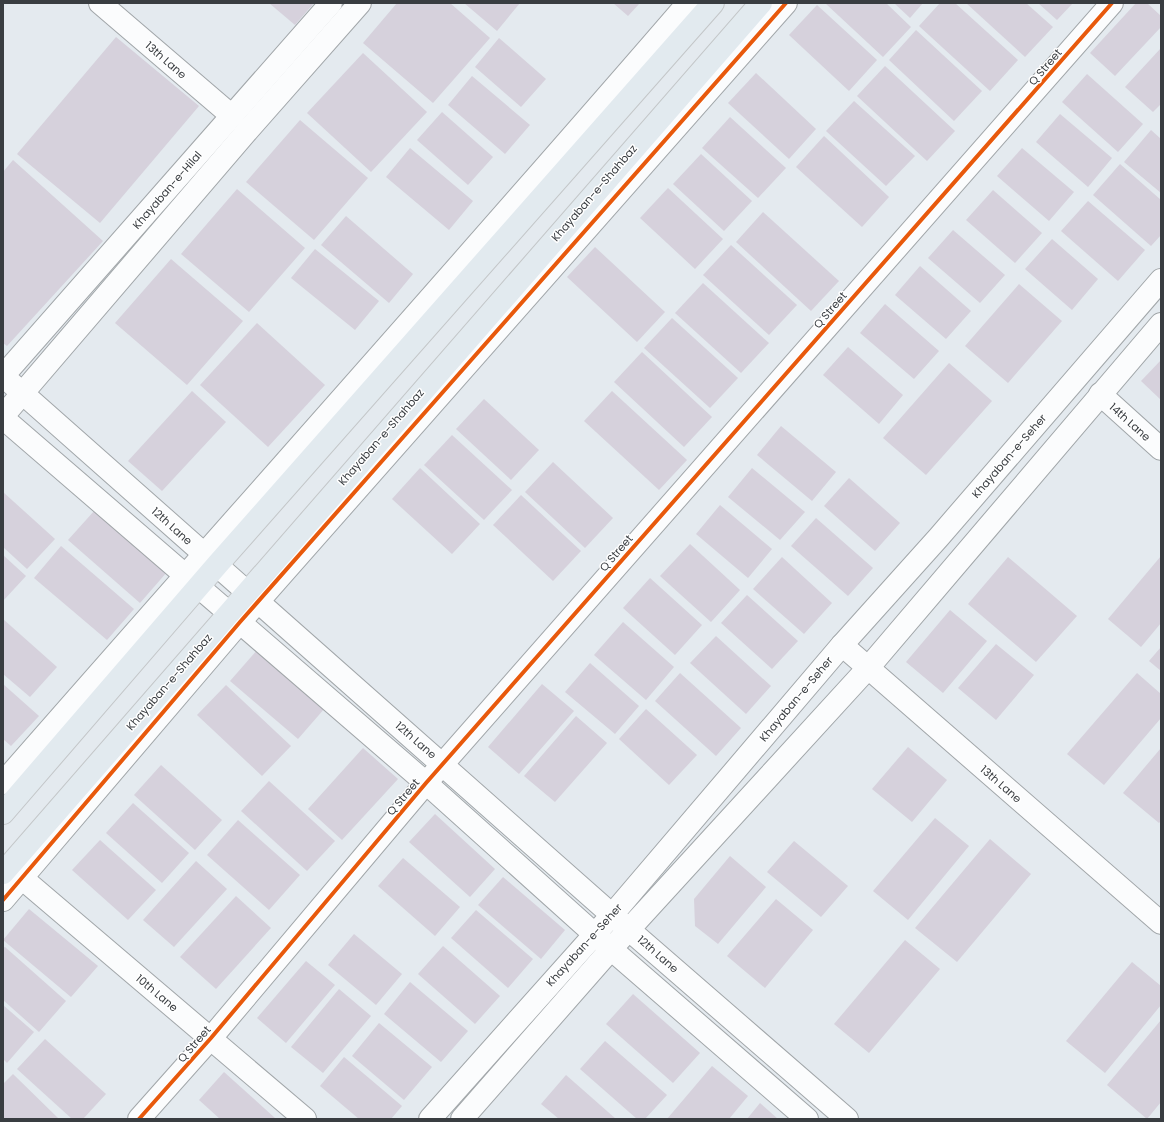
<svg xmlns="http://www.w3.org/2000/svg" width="1164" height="1122" font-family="Poppins,sans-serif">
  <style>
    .building { fill: #d6d1dc }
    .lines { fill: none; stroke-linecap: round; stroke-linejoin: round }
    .minor-casing { stroke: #a1a6a9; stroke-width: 24 }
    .major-casing { stroke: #c3c6c8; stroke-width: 24 }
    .minor { stroke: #fbfcfd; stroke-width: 22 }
    .major { stroke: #e2eaef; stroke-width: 22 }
    .cycleway-casing { stroke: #fff; stroke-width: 6 }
    .cycleway { stroke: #e8590c; stroke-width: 4 }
    .labels { text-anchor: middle; stroke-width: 3; stroke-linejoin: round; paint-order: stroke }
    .street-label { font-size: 11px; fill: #393d41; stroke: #fff }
  </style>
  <rect width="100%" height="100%" fill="#e4eaef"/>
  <!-- building -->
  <g class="building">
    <polygon points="269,3 314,3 295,25"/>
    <polygon points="397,3 450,3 490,38 433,103 363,43"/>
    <polygon points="464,3 520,3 497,31"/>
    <polygon points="613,3 640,3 628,16"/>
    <polygon points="825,3 886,3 911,27 883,57"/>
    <polygon points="894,3 923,3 910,18"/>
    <polygon points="940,3 955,3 1018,60 990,91 919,26"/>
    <polygon points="966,3 1026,3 1053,27 1025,57"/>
    <polygon points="1038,3 1073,3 1057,20"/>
    <polygon points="1136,3 1147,3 1161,16 1161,27 1115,76 1090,53"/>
    <polygon points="817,5 877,60 849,91 789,35"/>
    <polygon points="916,30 982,91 954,121 889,60"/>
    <polygon points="116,37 199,106 100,223 17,154"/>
    <polygon points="499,38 546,79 521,107 475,67"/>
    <polygon points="1161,48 1161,104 1153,112 1125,87"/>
    <polygon points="363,53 427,112 371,172 307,113"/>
    <polygon points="885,66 955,131 927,161 857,96"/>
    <polygon points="756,73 816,129 789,159 728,103"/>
    <polygon points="1087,74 1143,124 1118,152 1062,102"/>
    <polygon points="472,76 530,125 505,154 448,105"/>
    <polygon points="854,101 915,156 886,186 826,131"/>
    <polygon points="442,112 493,157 468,185 417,140"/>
    <polygon points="1060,114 1112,158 1088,187 1036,142"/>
    <polygon points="730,117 786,168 758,198 702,148"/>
    <polygon points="300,120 368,178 314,240 246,182"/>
    <polygon points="1151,130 1161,139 1161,193 1124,162"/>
    <polygon points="824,136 889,197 862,227 796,167"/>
    <polygon points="410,148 473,201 449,230 386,177"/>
    <polygon points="1022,148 1074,192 1049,221 997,176"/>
    <polygon points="701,154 752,201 724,231 673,184"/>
    <polygon points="13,160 103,241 7,346 3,343 3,172"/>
    <polygon points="1120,164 1161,200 1161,235 1151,246 1093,195"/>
    <polygon points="668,188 723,239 695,269 640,218"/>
    <polygon points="237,189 305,248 249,312 181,254"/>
    <polygon points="993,190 1042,233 1015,263 966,220"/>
    <polygon points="1088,201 1145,250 1118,281 1061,231"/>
    <polygon points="763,212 839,281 811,311 736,242"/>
    <polygon points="346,216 413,274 389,303 321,245"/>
    <polygon points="953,230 1005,275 980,303 928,258"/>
    <polygon points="1052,239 1098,279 1072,310 1025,269"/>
    <polygon points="731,245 797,305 769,335 703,275"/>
    <polygon points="595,247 665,312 637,342 567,277"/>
    <polygon points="315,249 379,301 355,330 291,278"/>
    <polygon points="171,259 243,321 187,385 115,323"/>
    <polygon points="920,266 971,311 946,339 895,295"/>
    <polygon points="703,283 769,343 741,373 675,313"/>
    <polygon points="1019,284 1062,321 1008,383 965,346"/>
    <polygon points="885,304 939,351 914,379 860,333"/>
    <polygon points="672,318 738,378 710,408 644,348"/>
    <polygon points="257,323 325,385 268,447 200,385"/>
    <polygon points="848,347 903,395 879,424 823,375"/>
    <polygon points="642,352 712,417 684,447 614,382"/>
    <polygon points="1161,360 1161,400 1141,381"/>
    <polygon points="949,363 992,401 926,475 883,438"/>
    <polygon points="192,391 226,422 162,491 128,461"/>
    <polygon points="612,391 687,460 659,490 584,421"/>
    <polygon points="484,399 539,450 511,480 456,429"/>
    <polygon points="781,426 836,472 812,501 757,455"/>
    <polygon points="452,435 512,490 484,520 424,465"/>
    <polygon points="553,462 613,518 585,548 525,492"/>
    <polygon points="420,468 480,524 452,554 392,499"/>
    <polygon points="752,468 805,512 780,540 728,497"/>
    <polygon points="849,478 900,523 875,551 824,506"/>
    <polygon points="3,492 55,539 27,569 3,547"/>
    <polygon points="521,495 581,551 553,581 493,525"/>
    <polygon points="720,505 772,549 748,578 696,534"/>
    <polygon points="95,510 167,572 140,603 68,540"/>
    <polygon points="816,518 873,568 848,596 791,546"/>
    <polygon points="690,544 740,590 711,622 660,576"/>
    <polygon points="61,546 134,609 107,640 34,578"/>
    <polygon points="3,555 26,576 3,601"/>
    <polygon points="1161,556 1161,623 1141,647 1108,619"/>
    <polygon points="782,557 832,603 804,634 753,589"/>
    <polygon points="1008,557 1077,616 1036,662 968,604"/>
    <polygon points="650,578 702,625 675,655 623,608"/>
    <polygon points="747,595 798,641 772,669 721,623"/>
    <polygon points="950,610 987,641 943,693 906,662"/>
    <polygon points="3,619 57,667 30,697 3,674"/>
    <polygon points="623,622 674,667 646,700 594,655"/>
    <polygon points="716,636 771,686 746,714 690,663"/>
    <polygon points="996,644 1034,675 996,720 958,688"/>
    <polygon points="1161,647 1161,671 1149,661"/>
    <polygon points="257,650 325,708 298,739 230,681"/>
    <polygon points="590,663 639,706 615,734 565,692"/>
    <polygon points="680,673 741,728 716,756 655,701"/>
    <polygon points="1137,673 1161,694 1161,718 1104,785 1067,754"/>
    <polygon points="3,684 39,716 11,746 3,739"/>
    <polygon points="542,684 574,711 519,774 488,747"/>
    <polygon points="226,685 291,746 262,776 197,715"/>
    <polygon points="646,709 697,755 669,785 619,739"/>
    <polygon points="576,716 607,743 555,802 524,776"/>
    <polygon points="908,747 947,780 912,822 872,789"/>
    <polygon points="363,748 398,779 342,840 308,809"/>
    <polygon points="1161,748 1161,821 1159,823 1123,793"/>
    <polygon points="161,765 222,820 195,850 134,795"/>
    <polygon points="269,781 335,841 307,871 241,811"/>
    <polygon points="133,803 189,853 162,883 106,833"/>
    <polygon points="435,814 495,869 470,897 409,842"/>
    <polygon points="935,818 969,846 908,920 873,891"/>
    <polygon points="238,820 300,875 269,910 207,855"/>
    <polygon points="990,839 1031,874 957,962 915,928"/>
    <polygon points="100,840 156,890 128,920 72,870"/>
    <polygon points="794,841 848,886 821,917 767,872"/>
    <polygon points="730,856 766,887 718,944 695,926 694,899"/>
    <polygon points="403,858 460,907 435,936 378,886"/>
    <polygon points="196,861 227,889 174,947 143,920"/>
    <polygon points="503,877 565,930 541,959 478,905"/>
    <polygon points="236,896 271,928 216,989 180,957"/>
    <polygon points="776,899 813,930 765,988 727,956"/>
    <polygon points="29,909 98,966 71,997 3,940"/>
    <polygon points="476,910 533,959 508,988 451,938"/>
    <polygon points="354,934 402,974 376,1005 328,965"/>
    <polygon points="905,940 940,969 869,1053 834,1024"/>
    <polygon points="443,946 500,996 475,1024 418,974"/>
    <polygon points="5,947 66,1001 39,1032 3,1000 3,948"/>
    <polygon points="306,961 335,985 286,1043 257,1018"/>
    <polygon points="1132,962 1161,986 1161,1005 1105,1073 1066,1041"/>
    <polygon points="410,982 468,1031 441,1062 384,1014"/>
    <polygon points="339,989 371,1016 323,1073 291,1047"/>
    <polygon points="633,994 700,1053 673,1083 606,1024"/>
    <polygon points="3,1005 34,1032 7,1063 3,1059"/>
    <polygon points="1161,1020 1161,1102 1147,1119 1107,1085"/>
    <polygon points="379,1023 432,1067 404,1100 352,1056"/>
    <polygon points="45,1039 106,1094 83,1119 72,1119 17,1069"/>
    <polygon points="605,1041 667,1095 645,1119 637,1119 580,1069"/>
    <polygon points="344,1057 402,1106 391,1119 359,1119 320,1086"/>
    <polygon points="712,1066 748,1096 729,1119 667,1119"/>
    <polygon points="224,1072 275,1118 274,1119 220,1119 199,1100"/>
    <polygon points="13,1074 59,1119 3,1119 3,1084"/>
    <polygon points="566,1075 616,1119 559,1119 541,1104"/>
    <polygon points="760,1103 778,1119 747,1119"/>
  </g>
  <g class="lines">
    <defs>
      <g id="minor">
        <polyline points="100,3 232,116"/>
        <polyline points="3,376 612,915 847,1119"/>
        <polyline points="3,376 331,3"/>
        <polyline points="1100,394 1161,449"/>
        <polyline points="3,416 248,130 360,3"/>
        <polyline points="3,418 426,783 611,949 807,1119"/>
        <polyline points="842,645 1161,923"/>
        <path d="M 3,783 C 231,522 462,265 688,3"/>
        <polyline points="10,868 305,1119"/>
        <polyline points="3,900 240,622 786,3"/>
        <polyline points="139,1119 211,1038 426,783 1112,3"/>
        <polyline points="430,1119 612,915 842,645 939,537 1161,280"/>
        <polyline points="462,1119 611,949 868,668 1161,324"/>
      </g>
      <g id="major">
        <polyline points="3,813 217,565 713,3"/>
        <polyline points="3,873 761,3"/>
      </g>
    </defs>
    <!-- minor casing -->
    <use href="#minor" class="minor-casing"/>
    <!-- major casing -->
    <use href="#major" class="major-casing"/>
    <!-- minor -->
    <use href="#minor" class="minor"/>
    <!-- major -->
    <use href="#major" class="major"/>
    <defs>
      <g id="cycleway">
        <polyline points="3,900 240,622 786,3"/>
        <polyline points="139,1119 211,1038 426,783 1112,3"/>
      </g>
    </defs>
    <!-- cycleway casing -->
    <use href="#cycleway" class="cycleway-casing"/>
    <!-- cycleway -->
    <use href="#cycleway" class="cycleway"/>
  </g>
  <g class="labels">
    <!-- street labels -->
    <g class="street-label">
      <text transform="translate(166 60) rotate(41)" y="4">13th Lane</text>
      <text transform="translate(1045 67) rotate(-49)" y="4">Q Street</text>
      <text transform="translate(167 190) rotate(-49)" y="4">Khayaban-e-Hilal</text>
      <text transform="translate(594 193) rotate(-49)" y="4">Khayaban-e-Shahbaz</text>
      <text transform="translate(830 310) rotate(-49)" y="4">Q Street</text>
      <text transform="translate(1130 422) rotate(42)" y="4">14th Lane</text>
      <text transform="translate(381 437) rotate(-49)" y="4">Khayaban-e-Shahbaz</text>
      <text transform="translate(1009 456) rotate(-49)" y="4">Khayaban-e-Seher</text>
      <text transform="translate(172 526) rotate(42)" y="4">12th Lane</text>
      <text transform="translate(616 553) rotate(-49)" y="4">Q Street</text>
      <text transform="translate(169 682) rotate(-49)" y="4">Khayaban-e-Shahbaz</text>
      <text transform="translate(796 699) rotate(-50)" y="4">Khayaban-e-Seher</text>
      <text transform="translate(416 740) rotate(41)" y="4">12th Lane</text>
      <text transform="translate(1001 784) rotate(41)" y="4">13th Lane</text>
      <text transform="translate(403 797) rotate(-50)" y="4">Q Street</text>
      <text transform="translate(584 945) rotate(-48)" y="4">Khayaban-e-Seher</text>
      <text transform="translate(658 954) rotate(41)" y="4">12th Lane</text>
      <text transform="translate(157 993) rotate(40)" y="4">10th Lane</text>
      <text transform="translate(194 1044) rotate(-49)" y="4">Q Street</text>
    </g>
  </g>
  <!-- border -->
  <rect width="1164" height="1122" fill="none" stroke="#393d41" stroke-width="8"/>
</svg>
